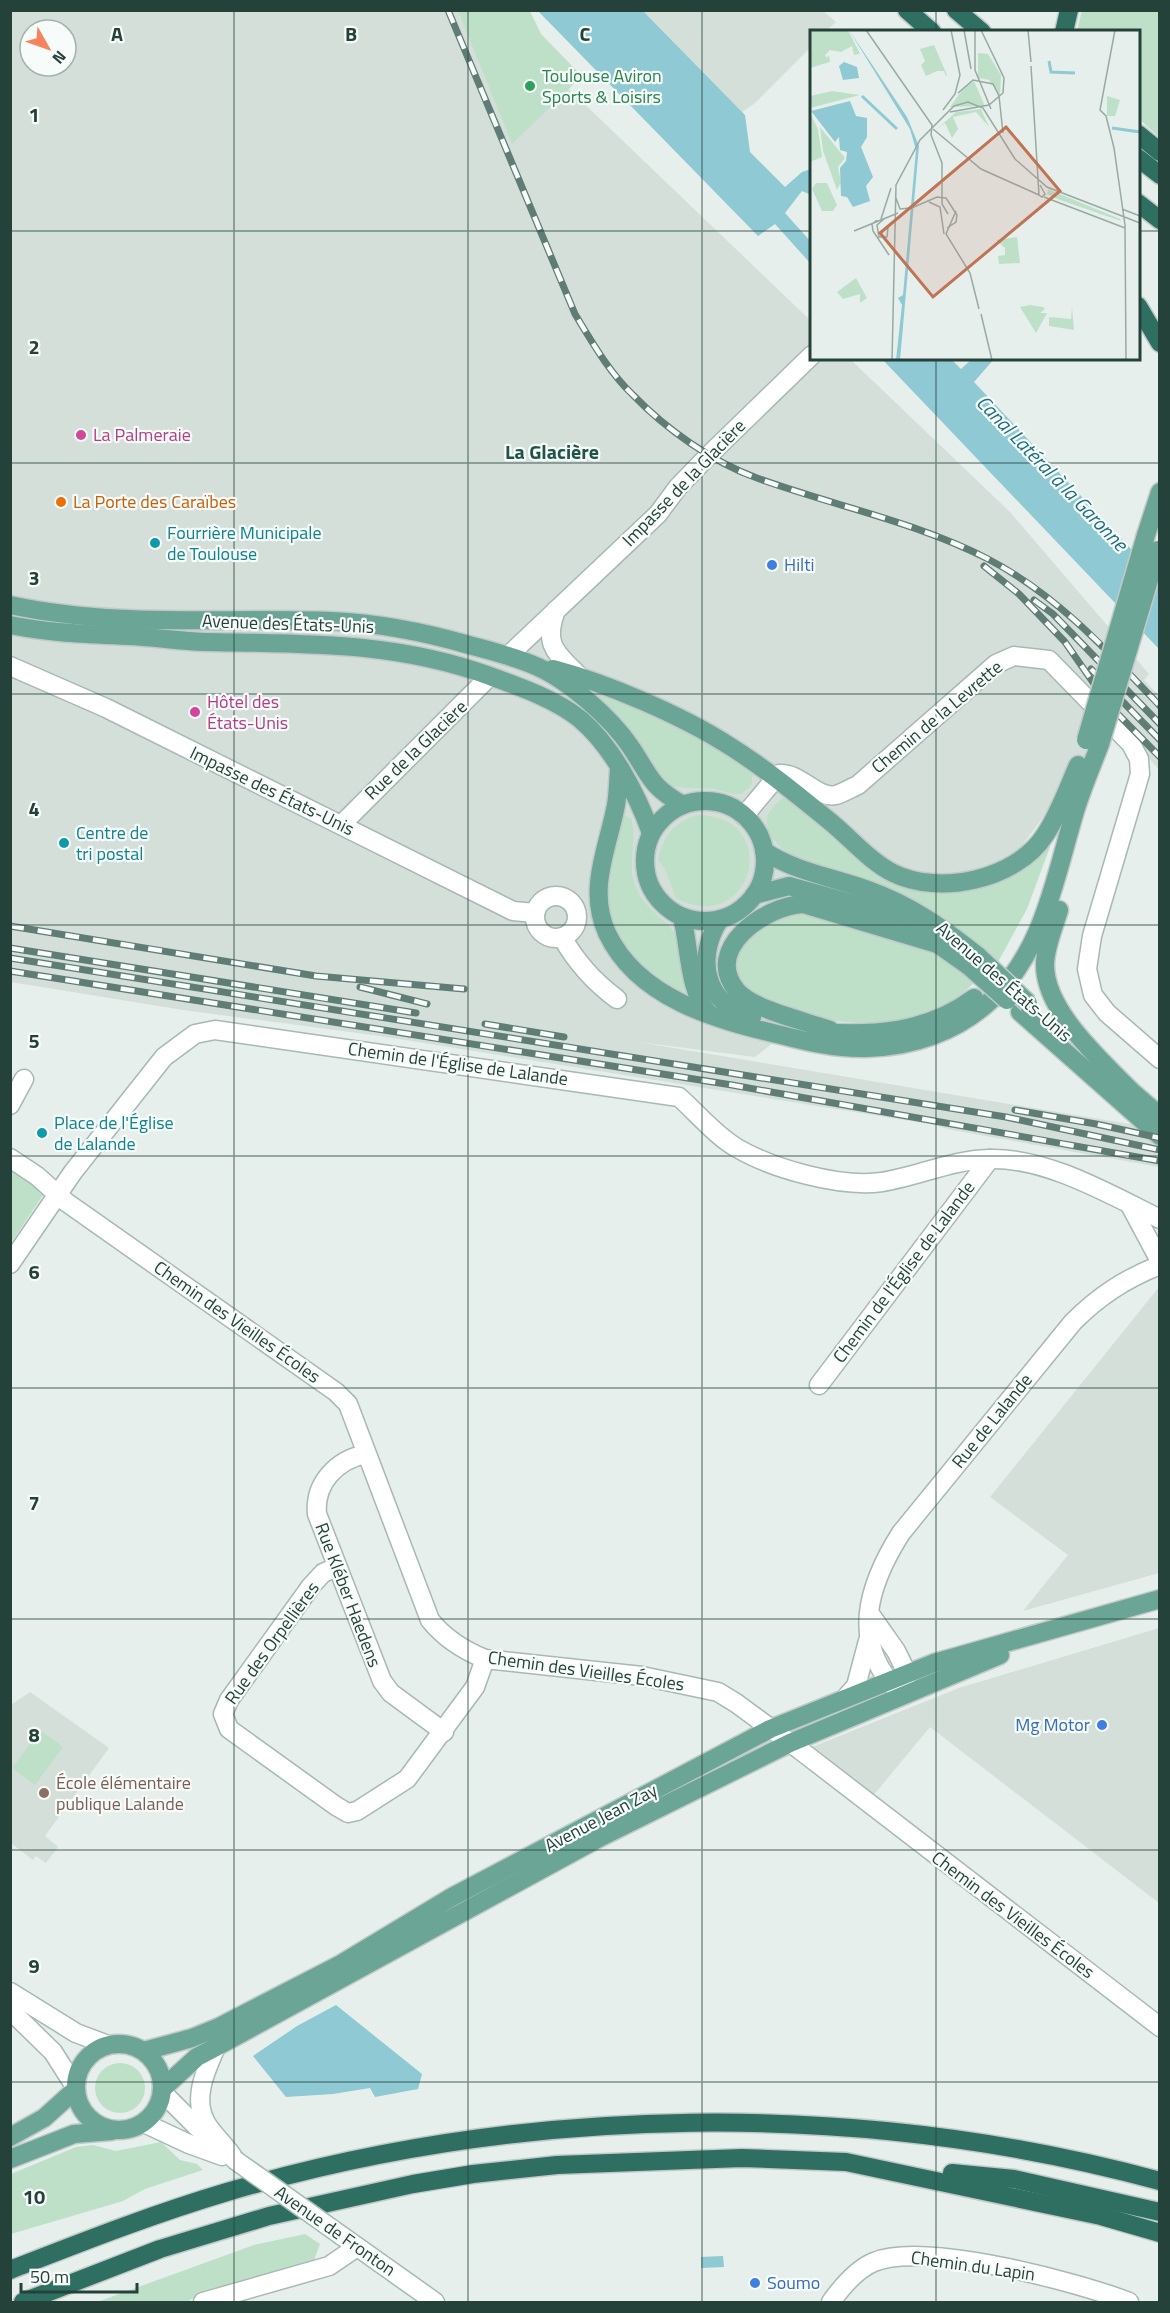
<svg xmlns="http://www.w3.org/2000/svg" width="1170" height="2313" font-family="'Titillium Web',sans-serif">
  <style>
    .built { fill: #d4dfda; fill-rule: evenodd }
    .green { fill: #bfe0c8 }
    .water { fill: #8ec9d4 }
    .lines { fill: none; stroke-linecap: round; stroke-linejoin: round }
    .minor-casing { stroke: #a8b8b2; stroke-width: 21 }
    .tertiary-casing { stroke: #a8b8b2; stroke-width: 21 }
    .secondary-casing { stroke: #a4bbb3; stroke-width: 21 }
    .primary-casing { stroke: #c2cac8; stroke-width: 21 }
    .motorway-casing { stroke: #c2cac8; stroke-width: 21 }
    .minor { stroke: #fff; stroke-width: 18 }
    .tertiary { stroke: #fff; stroke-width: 18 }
    .secondary { stroke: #fff; stroke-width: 18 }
    .primary { stroke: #6aa596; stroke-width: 18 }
    .motorway { stroke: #2f6f62; stroke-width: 18 }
    .rail-casing { stroke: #5f7d75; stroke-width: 7 }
    .rail { stroke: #f7fbf9; stroke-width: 4.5; stroke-dasharray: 14; stroke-linecap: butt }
    .secondary-bridge-casing { stroke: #a4bbb3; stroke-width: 21; stroke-linecap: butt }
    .primary-bridge-casing { stroke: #c2cac8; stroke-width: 21; stroke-linecap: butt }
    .secondary-bridge { stroke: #fff; stroke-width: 18 }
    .primary-bridge { stroke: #6aa596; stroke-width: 18 }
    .grid { fill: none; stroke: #24423a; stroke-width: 1.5; stroke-opacity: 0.55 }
    .leisure-dot { fill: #2e9e5b; stroke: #f7fbf9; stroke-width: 2 }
    .hotel-dot { fill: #d1479c; stroke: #f7fbf9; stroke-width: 2 }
    .food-dot { fill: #e8710a; stroke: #f7fbf9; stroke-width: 2 }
    .culture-dot { fill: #0f9aa8; stroke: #f7fbf9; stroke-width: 2 }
    .shop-dot { fill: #3f7fe0; stroke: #f7fbf9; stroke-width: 2 }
    .education-dot { fill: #8d6e63; stroke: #f7fbf9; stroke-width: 2 }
    .labels { text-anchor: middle; stroke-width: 4.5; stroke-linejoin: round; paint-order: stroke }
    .leisure-label { font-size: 18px; fill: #27864d; stroke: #f7fbf9; text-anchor: start }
    .hotel-label { font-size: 18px; fill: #b23c85; stroke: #f7fbf9; text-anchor: start }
    .street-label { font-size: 18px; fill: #24423a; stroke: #f7fbf9 }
    .food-label { font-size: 18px; fill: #c56008; stroke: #f7fbf9; text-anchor: start }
    .culture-label { font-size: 18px; fill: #0d838f; stroke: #f7fbf9; text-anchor: start }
    .shop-label { font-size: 18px; fill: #366cbe; stroke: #f7fbf9; text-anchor: start }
    .education-label { font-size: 18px; fill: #785e54; stroke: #f7fbf9; text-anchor: start }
    .neighbourhood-label { font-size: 20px; font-weight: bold; fill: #1f5548; stroke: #f7fbf9 }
    .water-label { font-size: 20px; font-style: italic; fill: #1c6f80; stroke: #f7fbf9 }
    .inset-river { fill: none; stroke: #8ec9d4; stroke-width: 3 }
    .inset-road { fill: none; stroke: #98aaa4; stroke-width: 1.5 }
    .view { fill: #c07456; fill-opacity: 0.15; stroke: #c07456; stroke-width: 3 }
    .inset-edge { fill: none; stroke: #24423a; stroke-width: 3 }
    .grid-label { font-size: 20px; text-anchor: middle; font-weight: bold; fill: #24423a; stroke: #f7fbf9; stroke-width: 4.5; stroke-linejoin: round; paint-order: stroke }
  </style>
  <rect width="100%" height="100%" fill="#e6efeb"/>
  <!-- built -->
  <g class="built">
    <path d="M 10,11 L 482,11 L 526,48 L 811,321 L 812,358 L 850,359 L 1010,512 L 1149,674 L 1144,680 L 1159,696 L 1159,770 L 1116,719 L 1018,851 L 755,1057 L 638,1042 L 1159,1129 L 1159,1167 L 952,1130 L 929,1124 L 380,1036 L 183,1010 L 11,982 ZM 30,30 L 66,30 L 66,66 L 30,66 Z"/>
    <polygon points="643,11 823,11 836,22 826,31 812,32 811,47 755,103 742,112"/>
    <polygon points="1159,1287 1159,1573 1023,1611 1068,1555 990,1497"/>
    <polygon points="1159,1628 1159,1903 930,1727 872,1797 813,1752 812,1747 959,1688"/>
    <polygon points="30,1692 109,1748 45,1836 58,1847 46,1863 36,1856 33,1860 11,1843 11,1705"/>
  </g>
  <!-- green -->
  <g class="green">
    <polygon points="1082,10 1159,11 1159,137 1139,119 1138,32 1077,31"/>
    <polygon points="458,11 530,11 541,34 582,76 512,144"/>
    <polygon points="580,685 682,724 753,772 751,786 741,794 733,794 714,789 671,787"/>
    <path d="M 787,794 L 869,863 L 969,887 L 1057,828 L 1027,909 L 998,962 C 969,938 939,912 904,896 C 871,882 763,866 767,818 C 768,809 781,800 787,794 Z"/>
    <path d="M 618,813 L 631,818 C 638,841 626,864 636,887 C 644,909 666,918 677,937 C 688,954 687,981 689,1001 L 676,995 L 633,960 L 616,938 L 603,890 Z"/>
    <path d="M 697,815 C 785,815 752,939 676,898 L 665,869 L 658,860 C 663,835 674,823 697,815 Z"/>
    <path d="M 800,910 L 930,951 L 976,980 C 961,1001 914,1021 888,1023 C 868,1024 844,1022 824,1020 C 811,1018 798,1011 785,1007 C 771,1001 752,996 742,982 C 715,945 771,916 800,910 Z"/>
    <polygon points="11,1169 45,1192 11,1243"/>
    <polygon points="40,1730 63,1747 35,1785 12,1768"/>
    <circle cx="120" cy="2088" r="25"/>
    <polygon points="161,2142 180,2160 197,2164 203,2170 145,2189 123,2201 11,2234 11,2174 76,2147 93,2145 116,2151"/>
    <polygon points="305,2234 320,2244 314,2260 204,2291 187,2302 97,2302 254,2245"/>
  </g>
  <!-- water -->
  <g class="water">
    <polygon points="538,11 643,11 745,115 750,152 785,187 802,172 811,169 811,195 802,191 785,213 811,242 811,264 775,224 758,236"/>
    <polygon points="882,359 951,359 961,369 972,359 994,359 974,382 1159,579 1159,649"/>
    <polygon points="336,2005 422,2074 418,2089 375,2097 370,2088 333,2094 286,2097 253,2056 297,2026"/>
    <polygon points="723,2256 724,2267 701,2268 701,2257"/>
  </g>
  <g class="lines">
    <defs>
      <g id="minor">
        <path d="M 556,610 C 542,647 558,654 582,679"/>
        <polyline points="508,656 658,514 678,487 709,455 812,355"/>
        <polyline points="10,666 106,708 513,911 535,913"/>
        <path d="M 744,816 L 779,774 C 800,772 816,799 836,795 C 843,793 851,788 858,785 L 996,664 L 1014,656 L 1049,660 L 1131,744 L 1139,759 L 1140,774 L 1092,936 L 1087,969 L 1093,995 L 1107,1013 L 1160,1059"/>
        <polyline points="342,824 490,676"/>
        <circle cx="556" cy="917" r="21"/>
        <path d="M 562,937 C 576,962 594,982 617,999"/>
        <polyline points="10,1105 24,1079"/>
        <path d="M 10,1158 L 37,1176 L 66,1202 L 336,1392 L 348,1404 L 430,1620 C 445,1639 463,1650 485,1659 L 642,1676 L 718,1692 L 736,1703 L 800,1750 L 1160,2027"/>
        <polyline points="1130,1205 1160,1261"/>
        <path d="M 10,1264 L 73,1172 L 164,1057 L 195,1034 L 215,1030 L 679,1097 C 697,1113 716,1136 737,1148 C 773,1169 841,1188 882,1182 C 919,1176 951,1160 989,1159 C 1046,1157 1109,1194 1160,1219"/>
        <polyline points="819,1385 990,1159"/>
        <path d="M 366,1454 C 336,1460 314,1484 317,1514 L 382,1681 L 391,1693 L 444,1732"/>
        <polyline points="337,1567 323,1573 311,1586 229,1700 223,1714 229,1729 336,1806 348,1813 357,1811 407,1779 475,1687 485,1659"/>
        <polyline points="870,1614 896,1651 907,1673 904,1688"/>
        <path d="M 899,1692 C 849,1643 868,1585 901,1533 L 1073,1322 C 1099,1296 1125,1279 1160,1265"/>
        <polyline points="847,1696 856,1686 868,1641"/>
        <polyline points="203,2302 329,2266 357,2247"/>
        <path d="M 831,2302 C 841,2288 857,2269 874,2262 C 923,2241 1078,2282 1129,2302"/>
      </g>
      <g id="tertiary">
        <polyline points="10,1992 76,2033 108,2045"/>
        <polyline points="10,2010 53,2052 74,2085"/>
      </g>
      <g id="secondary">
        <path d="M 216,2047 C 206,2070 192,2098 206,2123 C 214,2136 227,2147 235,2160"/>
        <polyline points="162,2092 212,2142"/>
        <polyline points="144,2123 189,2144 222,2156"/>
        <polyline points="342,2236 435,2302"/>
      </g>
      <g id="primary">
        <polyline points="1146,535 1160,492"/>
        <path d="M 10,605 C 117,628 223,617 331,621 C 378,623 424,632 469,645 C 492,651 516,657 538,667 C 569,681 611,718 630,746 C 650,775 649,786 683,805"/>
        <path d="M 10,625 C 49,633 88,634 128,636 C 153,637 179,641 204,642 C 305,644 394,641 490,676 C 520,687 555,699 580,719 C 612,746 637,794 651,833"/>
        <path d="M 553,669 C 606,683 681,715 728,745 C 765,768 799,796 833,824 C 852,840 871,862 893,873 C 939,896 1016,880 1045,835 C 1059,814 1068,788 1078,765"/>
        <path d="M 619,769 C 618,781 618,793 616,805 C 608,848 587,889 607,933 C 638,999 717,1020 781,1035 C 808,1042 838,1049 866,1048 C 912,1047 957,1032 991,1000 C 1045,949 1055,876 1076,808 C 1083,786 1092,765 1100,744"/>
        <circle cx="705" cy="861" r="60"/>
        <path d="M 764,851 C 796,872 832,877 868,890 C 910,905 943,928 978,956"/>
        <polyline points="754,895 789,886 890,914 912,926 970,967"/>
        <path d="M 1059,910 C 1054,927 1045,947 1045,965 C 1045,1011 1100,1059 1130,1090"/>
        <path d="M 682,917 C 690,949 688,990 709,1014"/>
        <path d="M 720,919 C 695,958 704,1004 752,1017"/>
        <polyline points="1020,1012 1160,1136"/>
        <path d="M 830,1030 C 805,1021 754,1010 737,991 C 702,949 765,906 803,904 L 940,945"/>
        <path d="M 817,1032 C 873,1036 927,1033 974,998"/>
        <polyline points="1123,1084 1160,1116"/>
        <circle cx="119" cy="2087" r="43"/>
        <polyline points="144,2051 192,2038 219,2027 341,1964 452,1897 770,1729 934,1663 1160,1599"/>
        <polyline points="162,2089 197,2057 216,2047 599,1838 790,1743 1000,1655"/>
        <polyline points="10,2137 44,2118 74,2091"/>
        <polyline points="10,2159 74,2134 112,2131"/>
      </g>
      <g id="motorway">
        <polyline points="907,10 932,32"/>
        <polyline points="956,10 982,32"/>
        <polyline points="1064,32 1069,10"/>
        <polyline points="1138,134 1160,152"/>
        <polyline points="1138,158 1160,175"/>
        <polyline points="1138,203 1160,220"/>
        <polyline points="1138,306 1160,343"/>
        <polyline points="952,2173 1014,2179 1160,2212"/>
        <path d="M 10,2270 C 82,2242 153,2214 227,2192 C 526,2104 858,2099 1160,2181"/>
        <polyline points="23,2302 160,2249 269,2216 413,2184 473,2174 557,2165 742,2158 846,2162 1101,2216 1160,2233"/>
      </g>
    </defs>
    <!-- minor casing -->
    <use href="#minor" class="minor-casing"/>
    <!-- tertiary casing -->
    <use href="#tertiary" class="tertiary-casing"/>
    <!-- secondary casing -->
    <use href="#secondary" class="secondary-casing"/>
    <!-- primary casing -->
    <use href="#primary" class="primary-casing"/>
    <!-- motorway casing -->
    <use href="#motorway" class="motorway-casing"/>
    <!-- minor -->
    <use href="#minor" class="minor"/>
    <!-- tertiary -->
    <use href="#tertiary" class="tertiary"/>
    <!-- secondary -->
    <use href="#secondary" class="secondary"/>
    <!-- primary -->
    <use href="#primary" class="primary"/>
    <!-- motorway -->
    <use href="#motorway" class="motorway"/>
    <defs>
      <g id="rail">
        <path d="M 448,10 L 575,314 C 592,342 609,372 633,395 C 666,429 712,462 757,478 C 834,506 914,521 988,559 C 1057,595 1107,650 1160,706"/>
        <polyline points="984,566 1019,594 1065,642 1108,704 1160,757"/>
        <polyline points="1034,600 1053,614 1160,724"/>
        <polyline points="1091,669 1160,740"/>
        <polyline points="10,926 316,976 464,989"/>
        <polyline points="10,948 416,1013"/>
        <polyline points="10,958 1006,1117 1160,1150"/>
        <polyline points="10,971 732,1085 1160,1161"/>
        <polyline points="360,987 427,1004"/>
        <polyline points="485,1024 564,1037"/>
        <polyline points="1015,1110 1096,1124 1160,1138"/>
      </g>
    </defs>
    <!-- rail casing -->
    <use href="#rail" class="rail-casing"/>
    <!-- rail -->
    <use href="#rail" class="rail"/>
    <defs>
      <polyline id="secondary-bridge" points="235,2160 342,2236"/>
      <g id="primary-bridge">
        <polyline points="1086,740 1146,535"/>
        <polyline points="1100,744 1158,550"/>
        <polyline points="978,956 1028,1003"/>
        <polyline points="970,967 1007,1000"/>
      </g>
    </defs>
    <!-- secondary-bridge casing -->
    <use href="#secondary-bridge" class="secondary-bridge-casing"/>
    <!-- primary-bridge casing -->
    <use href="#primary-bridge" class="primary-bridge-casing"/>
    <!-- secondary-bridge -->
    <use href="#secondary-bridge" class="secondary-bridge"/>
    <!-- primary-bridge -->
    <use href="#primary-bridge" class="primary-bridge"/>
  </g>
  <!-- grid -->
  <path class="grid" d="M 234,10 L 234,2302M 468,10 L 468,2302M 702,10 L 702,2302M 936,10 L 936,32M 10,231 L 812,231M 1138,231 L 1160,231M 936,358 L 936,2302M 10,463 L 1160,463M 10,694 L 1160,694M 10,925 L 1160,925M 10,1156 L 1160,1156M 10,1388 L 1160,1388M 10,1619 L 1160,1619M 10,1850 L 1160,1850M 10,2082 L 1160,2082"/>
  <!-- markers -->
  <circle class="leisure-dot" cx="530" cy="86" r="6"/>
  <g class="hotel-dot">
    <circle cx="81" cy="435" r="6"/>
    <circle cx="195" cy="712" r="6"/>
  </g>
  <circle class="food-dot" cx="61" cy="502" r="6"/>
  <g class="culture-dot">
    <circle cx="155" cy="543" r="6"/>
    <circle cx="64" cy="843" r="6"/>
    <circle cx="42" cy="1133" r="6"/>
  </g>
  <g class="shop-dot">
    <circle cx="772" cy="565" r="6"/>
    <circle cx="1102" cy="1725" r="6"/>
    <circle cx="755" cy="2283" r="6"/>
  </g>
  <circle class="education-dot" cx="44" cy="1793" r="6"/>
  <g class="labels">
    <!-- leisure labels -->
    <g class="leisure-label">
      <text x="542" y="82">Toulouse Aviron<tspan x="542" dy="21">Sports &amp; Loisirs</tspan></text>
    </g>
    <!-- hotel labels -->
    <g class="hotel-label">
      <text x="93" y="441">La Palmeraie</text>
      <text x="207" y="708">Hôtel des<tspan x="207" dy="21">États-Unis</tspan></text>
    </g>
    <!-- street labels -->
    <g class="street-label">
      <text transform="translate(684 483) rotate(-46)" y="6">Impasse de la Glacière</text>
      <text transform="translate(288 624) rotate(2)" y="6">Avenue des États-Unis</text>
      <text transform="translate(937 717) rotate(-40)" y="6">Chemin de la Levrette</text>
      <text transform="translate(416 750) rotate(-44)" y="6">Rue de la Glacière</text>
      <text transform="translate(272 791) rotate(26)" y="6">Impasse des États-Unis</text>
      <text transform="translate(1004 982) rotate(41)" y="6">Avenue des États-Unis</text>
      <text transform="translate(458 1064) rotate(8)" y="6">Chemin de l'Église de Lalande</text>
      <text transform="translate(904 1272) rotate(-53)" y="6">Chemin de l'Église de Lalande</text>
      <text transform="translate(237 1322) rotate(35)" y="6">Chemin des Vieilles Écoles</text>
      <text transform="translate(992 1421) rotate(-51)" y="6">Rue de Lalande</text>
      <text transform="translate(348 1595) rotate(69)" y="6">Rue Kléber Haedens</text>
      <text transform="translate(272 1643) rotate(-54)" y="6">Rue des Orpellières</text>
      <text transform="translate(586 1671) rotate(8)" y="6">Chemin des Vieilles Écoles</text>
      <text transform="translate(601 1818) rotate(-28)" y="6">Avenue Jean Zay</text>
      <text transform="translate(1013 1915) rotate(37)" y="6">Chemin des Vieilles Écoles</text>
      <text transform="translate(335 2231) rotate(35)" y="6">Avenue de Fronton</text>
      <text transform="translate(973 2266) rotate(8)" y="6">Chemin du Lapin</text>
    </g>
    <!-- food labels -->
    <g class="food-label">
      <text x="73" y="508">La Porte des Caraïbes</text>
    </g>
    <!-- culture labels -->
    <g class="culture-label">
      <text x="167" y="539">Fourrière Municipale<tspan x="167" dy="21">de Toulouse</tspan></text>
      <text x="76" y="839">Centre de<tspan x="76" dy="21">tri postal</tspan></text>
      <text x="54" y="1129">Place de l'Église<tspan x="54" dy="21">de Lalande</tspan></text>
    </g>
    <!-- shop labels -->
    <g class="shop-label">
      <text x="784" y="571">Hilti</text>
      <text x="1090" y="1731" text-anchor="end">Mg Motor</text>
      <text x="767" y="2289">Soumo</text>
    </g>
    <!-- education labels -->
    <g class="education-label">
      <text x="56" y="1789">École élémentaire<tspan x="56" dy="21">publique Lalande</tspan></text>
    </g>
    <!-- neighbourhood labels -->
    <g class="neighbourhood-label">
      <text x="552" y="459">La Glacière</text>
    </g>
    <!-- water labels -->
    <g class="water-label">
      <text transform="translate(1052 473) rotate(46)" y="7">Canal Latéral à la Garonne</text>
    </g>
  </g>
  <!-- overview -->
  <g transform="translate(810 30)">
    <rect width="330" height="330" fill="#e6efeb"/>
    <path d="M 0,0 L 38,0 L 50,24 L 44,25 L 42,16 L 31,22 L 20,20 L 15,25 L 17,28 L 19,25 L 20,32 L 0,38 ZM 124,15 L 137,45 L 136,46 L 134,41 L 127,41 L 116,46 L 111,35 L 115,31 L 110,19 ZM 168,23 L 178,24 L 191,45 L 190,66 L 179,50 L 168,48 ZM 164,51 L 175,76 L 140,77 L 155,56 ZM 22,61 L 50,65 L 0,78 L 0,66 ZM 297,66 L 310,70 L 305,86 L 297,86 ZM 171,79 L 179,97 L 166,82 L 143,87 L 148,99 L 142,108 L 135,93 L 126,100 L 146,82 ZM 0,83 L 8,99 L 12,127 L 0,132 ZM 10,97 L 35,128 L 28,137 L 31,152 L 27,160 L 13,121 ZM 6,153 L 17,153 L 27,175 L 23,181 L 12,181 L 2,159 ZM 238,159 L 310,189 L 311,191 L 250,170 L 237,164 ZM 207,207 L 210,233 L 189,234 L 188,226 L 195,225 L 195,218 L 186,210 ZM 46,248 L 57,268 L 50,273 L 50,264 L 33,269 L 27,262 ZM 220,275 L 233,277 L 235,279 L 230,283 L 237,283 L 226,303 L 210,277 ZM 262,277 L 264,300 L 239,296 L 239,287 L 261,289 Z" fill="#bfe0c8"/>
    <path d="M 39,0 L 97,87 L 109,116 L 90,330 L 86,330 L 92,275 L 88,268 L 93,265 L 106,120 L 100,99 ZM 34,32 L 47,37 L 49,48 L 33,50 L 29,36 ZM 40,71 L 46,86 L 57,88 L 57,107 L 51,117 L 63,147 L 56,156 L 60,171 L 43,177 L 37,167 L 31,166 L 30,138 L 36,131 L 37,122 L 30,120 L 29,107 L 25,112 L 1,81 Z" fill="#8ec9d4"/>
    <path class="inset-river" d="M 239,31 L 241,42 L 265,43M 52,66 L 87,99M 302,98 L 330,102"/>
    <path class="inset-road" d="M 56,0 L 122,95 L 121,105 L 132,133 L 132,174 L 138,184M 154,0 L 161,39M 165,0 L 165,40 L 181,79M 218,0 L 221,32M 305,0 L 290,80 L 296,86 L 304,118 L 315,195 L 316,330M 221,36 L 229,165 L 232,167 L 235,164 L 230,155M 148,63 L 163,50 L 183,54 L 189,66 L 193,103M 133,80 L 145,64 L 150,45 L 141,0M 140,82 L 179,75 L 193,63 L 194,48 L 171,0M 123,99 L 171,139 L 229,165M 234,167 L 315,198M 86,168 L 90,179 L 100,178M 119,172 L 130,177 L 134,204M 312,179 L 330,186M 97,180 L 127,167 L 136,168 L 147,185 L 146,192 L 137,198M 146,181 L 136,204 L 160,243 L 169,279M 71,189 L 81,158M 74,189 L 67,195 L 69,207 L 77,207 L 78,197M 67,190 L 62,194 L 63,201 L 79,225M 44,201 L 88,183M 171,284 L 182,330M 82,330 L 86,155 L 110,110 L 144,76 L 158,72 L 173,78 L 205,129 L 237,157 L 330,193"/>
    <path class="view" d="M 196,97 L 250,161 L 123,267 L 70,203 Z"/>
    <rect width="330" height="330" class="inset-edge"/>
  </g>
  <g class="grid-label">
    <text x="117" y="41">A</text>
    <text x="351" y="41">B</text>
    <text x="585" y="41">C</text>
    <text x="34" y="122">1</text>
    <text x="34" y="354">2</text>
    <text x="34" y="585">3</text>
    <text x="34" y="816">4</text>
    <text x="34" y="1048">5</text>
    <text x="34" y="1279">6</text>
    <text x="34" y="1510">7</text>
    <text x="34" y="1742">8</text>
    <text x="34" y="1973">9</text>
    <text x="34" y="2204">10</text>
  </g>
  <!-- border -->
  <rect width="1170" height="2313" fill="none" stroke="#24423a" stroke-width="24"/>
  <!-- north arrow -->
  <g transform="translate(48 48) rotate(130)"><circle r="28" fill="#f7fbf9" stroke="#a3b1ad" stroke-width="1.5"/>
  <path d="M0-4.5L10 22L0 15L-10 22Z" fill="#f4845f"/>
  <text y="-9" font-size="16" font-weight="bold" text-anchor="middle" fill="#24423a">N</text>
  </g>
  <!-- scale -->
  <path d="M21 2283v9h116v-9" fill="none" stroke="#24423a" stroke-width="3"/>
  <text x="30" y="2283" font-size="18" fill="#24423a" stroke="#f7fbf9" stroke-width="4.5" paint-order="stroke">50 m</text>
</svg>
